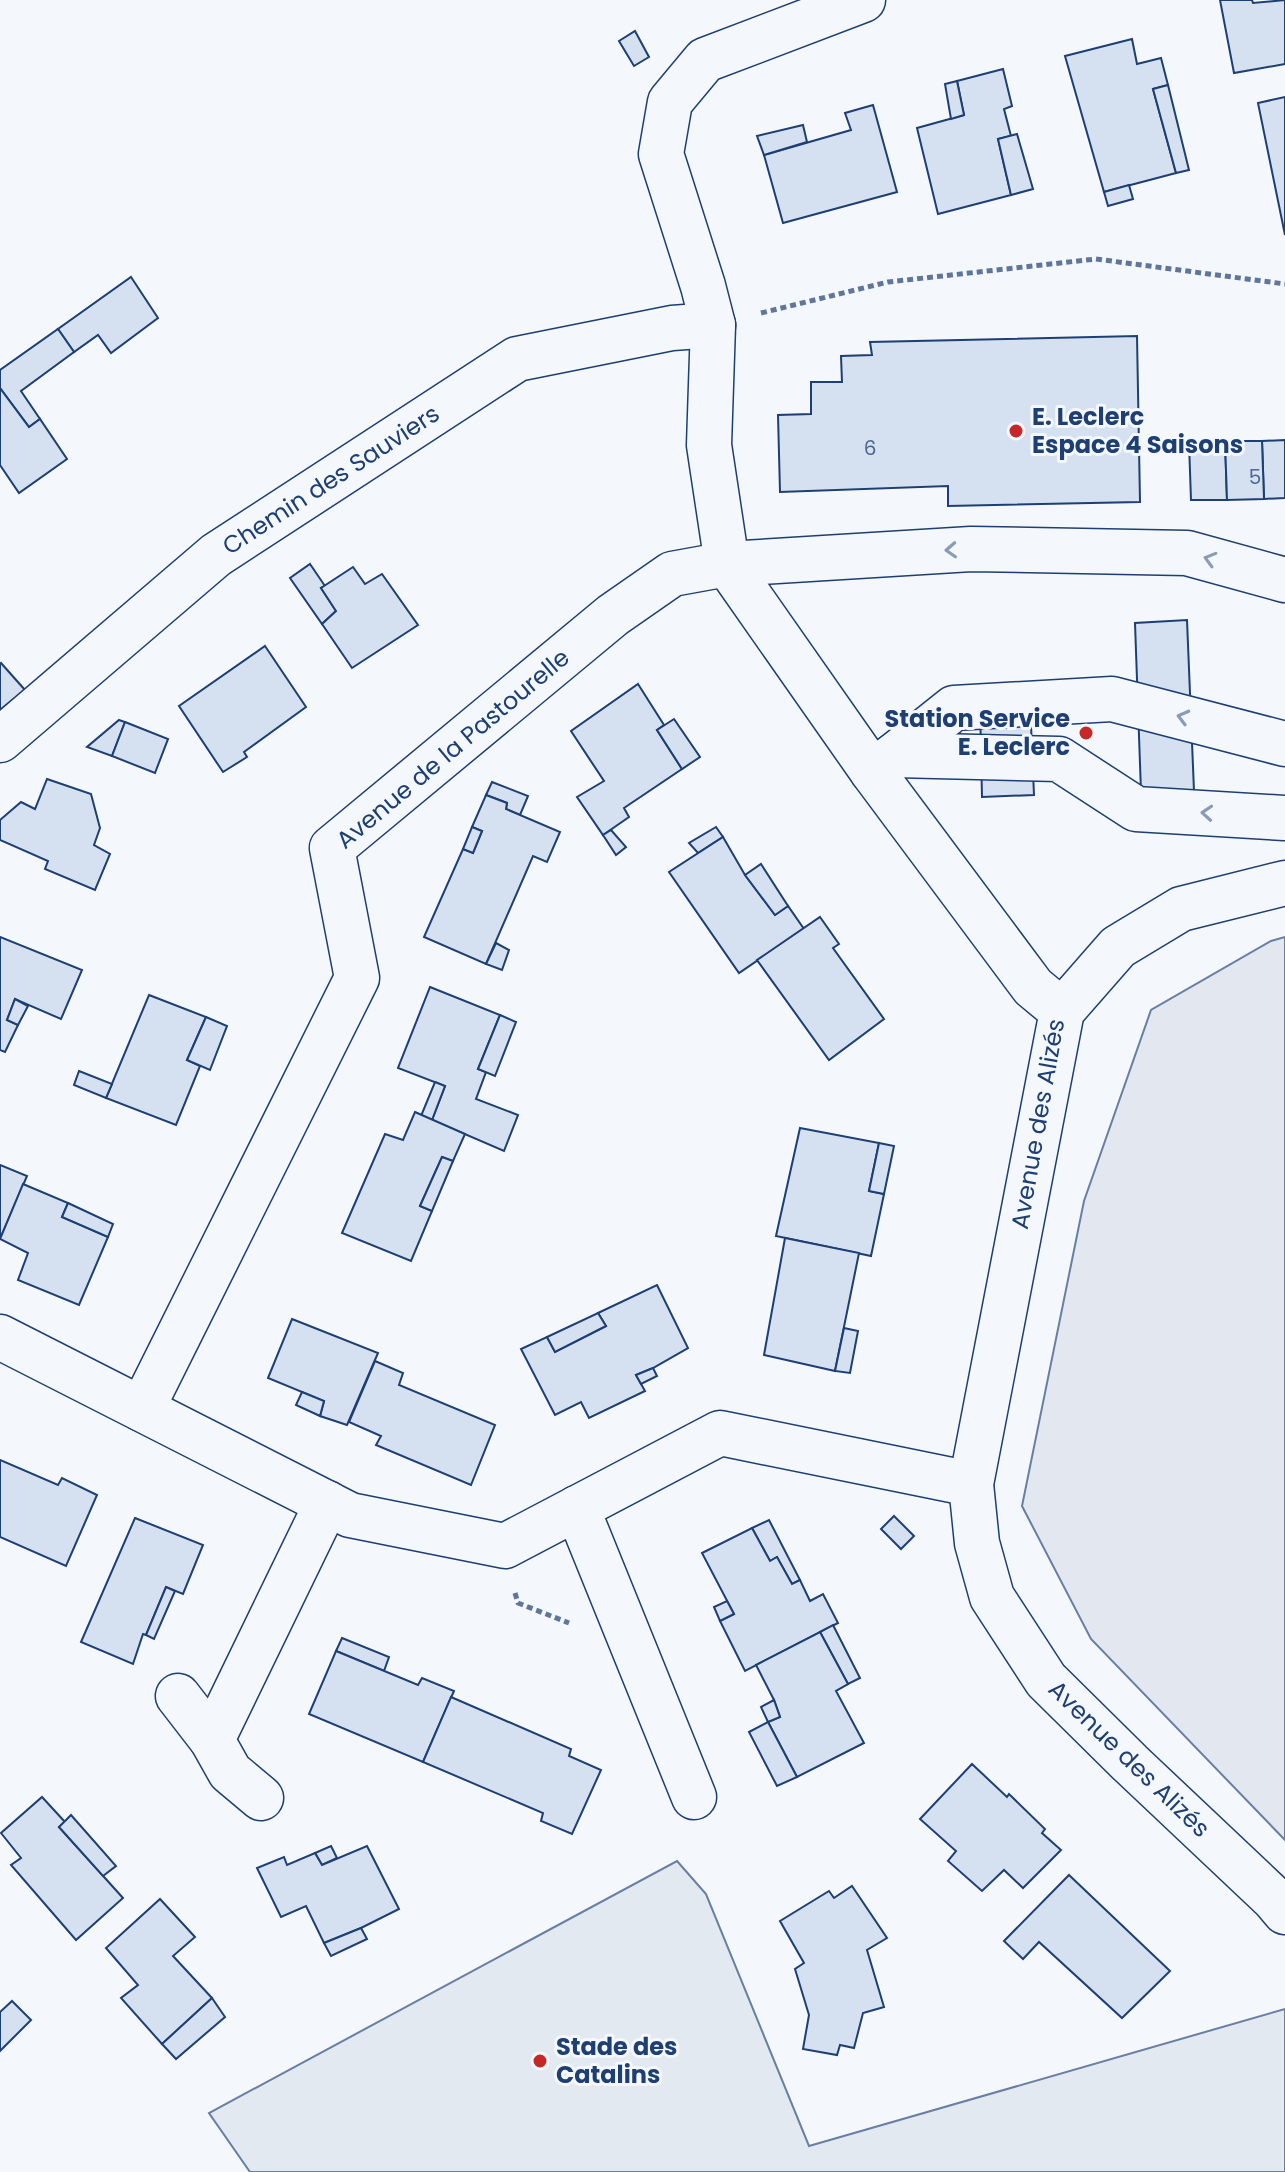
<svg xmlns="http://www.w3.org/2000/svg" width="1285" height="2172" font-family="Poppins,sans-serif">
  <style>
    .green { fill: #e3e9f0; stroke: #687fa3; stroke-width: 2 }
    .parking { fill: #e3e8f0; stroke: #687fa3; stroke-width: 2 }
    .building { fill: #d5e0f0; stroke: #1d3f73; stroke-width: 2 }
    .lines { fill: none; stroke-linecap: round; stroke-linejoin: round }
    .minor-casing { stroke: #1d3f73; stroke-width: 47 }
    .path { stroke: #5e769c; stroke-width: 5; stroke-dasharray: 6 4; stroke-linecap: butt }
    .minor { stroke: #f4f7fb; stroke-width: 44 }
    .oneway { stroke: #889bb7 }
    .poi-dot { fill: #c62828; stroke: #f4f7fb; stroke-width: 3 }
    .labels { text-anchor: middle; stroke-width: 6; stroke-linejoin: round; paint-order: stroke }
    .number-label { font-size: 20px; fill: #4b6792 }
    .poi-label { font-size: 24px; font-weight: bold; fill: #1d3f73; stroke: #f4f7fb; text-anchor: start }
    .street-label { font-size: 24px; fill: #1d3f73; stroke: #f4f7fb }
  </style>
  <rect width="100%" height="100%" fill="#f4f7fb"/>
  <!-- green -->
  <polygon class="green" points="677,1861 706,1894 809,2146 1285,2009 1285,2172 250,2172 209,2113"/>
  <!-- parking -->
  <polygon class="parking" points="1285,937 1285,1840 1091,1639 1022,1506 1084,1201 1151,1010 1271,941"/>
  <!-- building -->
  <g class="building">
    <polygon points="1220,0 1252,0 1253,3 1285,0 1285,64 1234,73"/>
    <polygon points="635,31 649,57 634,66 619,41"/>
    <polygon points="1132,39 1137,64 1161,58 1168,85 1153,89 1176,173 1104,192 1065,56"/>
    <polygon points="1003,69 1012,106 1004,109 1011,136 998,139 1011,195 938,214 917,128 964,115 957,81"/>
    <polygon points="957,81 964,115 951,119 945,84"/>
    <polygon points="1168,85 1189,170 1176,173 1153,89"/>
    <polygon points="1285,97 1285,235 1258,103"/>
    <polygon points="873,105 897,192 783,223 764,155 851,130 845,113"/>
    <polygon points="803,125 807,142 764,155 757,136"/>
    <polygon points="1017,134 1033,189 1011,195 998,139"/>
    <polygon points="1129,185 1133,199 1108,206 1104,192"/>
    <polygon points="131,277 158,318 111,353 98,335 74,352 58,329"/>
    <polygon points="58,329 74,352 21,391 40,419 29,427 0,388 0,370"/>
    <polygon points="1137,336 1140,502 948,506 948,486 780,492 778,415 811,414 811,382 842,382 841,356 872,355 870,342"/>
    <polygon points="0,388 29,427 40,419 67,459 19,493 0,465"/>
    <polygon points="1285,440 1285,498 1264,499 1262,441"/>
    <polygon points="1225,441 1227,500 1191,500 1189,443"/>
    <polygon points="1225,441 1262,441 1264,499 1227,500"/>
    <polygon points="310,564 325,586 321,588 336,611 322,624 290,578"/>
    <polygon points="353,567 365,584 382,574 418,625 352,668 322,624 336,611 321,588"/>
    <polygon points="1187,620 1194,791 1141,792 1135,623"/>
    <polygon points="265,646 306,707 244,752 247,757 223,772 179,706"/>
    <polygon points="1,663 25,690 0,710 0,664"/>
    <polygon points="638,684 664,725 657,730 682,769 624,808 629,817 603,835 577,797 604,781 571,731"/>
    <polygon points="1030,701 1034,795 982,797 980,705"/>
    <polygon points="674,719 700,757 682,769 657,730"/>
    <polygon points="119,720 125,722 112,756 87,747"/>
    <polygon points="125,722 168,739 155,773 112,756"/>
    <polygon points="47,779 91,794 100,828 94,845 110,854 95,890 45,869 48,861 0,840 0,820 21,802 35,809"/>
    <polygon points="492,782 528,796 520,815 506,809 507,803 486,795"/>
    <polygon points="486,795 507,803 506,809 560,832 547,862 533,856 486,964 424,937 463,849 473,853 482,831 472,827"/>
    <polygon points="472,827 482,831 473,853 463,849"/>
    <polygon points="716,827 723,837 698,853 689,843"/>
    <polygon points="611,830 626,847 616,855 603,835"/>
    <polygon points="723,837 745,875 775,915 788,906 804,929 739,973 669,872"/>
    <polygon points="761,864 788,906 775,915 745,875"/>
    <polygon points="820,917 839,944 833,948 884,1019 829,1060 757,960"/>
    <polygon points="0,937 82,970 61,1019 15,999 7,1020 18,1025 5,1052 0,1050"/>
    <polygon points="496,943 509,950 502,970 486,964"/>
    <polygon points="430,987 500,1015 478,1069 486,1072 476,1099 518,1115 504,1151 432,1120 445,1086 398,1068"/>
    <polygon points="149,995 206,1017 187,1060 200,1066 176,1125 106,1098"/>
    <polygon points="15,999 28,1006 18,1025 7,1020"/>
    <polygon points="500,1015 516,1022 495,1076 478,1069"/>
    <polygon points="206,1017 227,1026 210,1070 187,1060"/>
    <polygon points="79,1071 112,1084 106,1098 74,1085"/>
    <polygon points="435,1082 445,1086 432,1120 421,1116"/>
    <polygon points="415,1112 465,1134 453,1161 442,1157 420,1206 432,1211 411,1261 342,1233 385,1134 403,1140"/>
    <polygon points="800,1128 879,1143 869,1191 884,1194 871,1256 776,1236"/>
    <polygon points="879,1143 894,1146 884,1194 869,1191"/>
    <polygon points="442,1157 453,1161 432,1211 420,1206"/>
    <polygon points="0,1165 27,1176 0,1239"/>
    <polygon points="23,1184 68,1203 62,1217 108,1237 79,1305 18,1280 28,1253 0,1239"/>
    <polygon points="68,1203 113,1224 108,1237 62,1217"/>
    <polygon points="785,1238 859,1253 835,1371 764,1355"/>
    <polygon points="657,1285 688,1348 653,1368 636,1375 645,1391 589,1418 581,1402 555,1415 521,1349 547,1337 555,1352 606,1326 598,1313"/>
    <polygon points="598,1313 606,1326 555,1352 547,1337"/>
    <polygon points="292,1319 378,1353 347,1425 320,1416 324,1401 268,1378"/>
    <polygon points="844,1328 858,1331 850,1373 835,1371"/>
    <polygon points="375,1361 403,1373 399,1385 495,1425 471,1485 376,1445 381,1436 349,1422"/>
    <polygon points="653,1368 657,1376 641,1384 636,1375"/>
    <polygon points="302,1392 324,1401 320,1416 296,1405"/>
    <polygon points="0,1460 58,1485 62,1478 97,1495 66,1566 0,1537"/>
    <polygon points="894,1516 914,1536 901,1549 881,1529"/>
    <polygon points="135,1518 203,1545 183,1594 166,1587 146,1635 143,1634 133,1664 81,1642"/>
    <polygon points="769,1520 800,1580 792,1584 777,1557 770,1561 752,1528"/>
    <polygon points="752,1528 770,1561 777,1557 792,1584 800,1580 810,1601 823,1594 838,1623 745,1671 720,1621 734,1614 702,1553"/>
    <polygon points="166,1587 175,1591 154,1639 146,1635"/>
    <polygon points="727,1601 734,1614 720,1621 714,1607"/>
    <polygon points="833,1625 860,1678 848,1684 820,1632"/>
    <polygon points="820,1632 848,1684 836,1691 864,1743 797,1777 768,1722 780,1717 774,1700 756,1665"/>
    <polygon points="342,1638 389,1657 384,1671 336,1651"/>
    <polygon points="336,1651 418,1685 422,1678 454,1691 423,1762 309,1714"/>
    <polygon points="451,1697 571,1749 569,1756 601,1770 572,1834 541,1821 543,1813 423,1762"/>
    <polygon points="774,1700 780,1717 768,1722 761,1707"/>
    <polygon points="768,1722 797,1777 777,1786 749,1732"/>
    <polygon points="972,1764 1007,1797 1009,1794 1045,1829 1042,1833 1061,1850 1023,1888 1004,1870 982,1891 948,1861 956,1851 920,1819"/>
    <polygon points="42,1797 65,1822 59,1827 123,1898 76,1940 11,1865 21,1858 1,1833"/>
    <polygon points="71,1815 116,1866 103,1876 59,1827"/>
    <polygon points="331,1846 337,1858 322,1865 315,1853"/>
    <polygon points="367,1846 399,1909 361,1928 324,1943 306,1906 281,1917 257,1868 284,1857 287,1865 315,1853 322,1865"/>
    <polygon points="1069,1875 1170,1971 1122,2018 1039,1942 1023,1959 1004,1941"/>
    <polygon points="852,1886 887,1938 867,1950 884,2007 863,2013 854,2048 840,2045 837,2055 803,2049 809,2015 795,1969 804,1963 780,1921 829,1891 834,1898"/>
    <polygon points="160,1899 195,1937 173,1956 212,1998 162,2044 121,1998 138,1985 106,1948"/>
    <polygon points="361,1928 367,1939 331,1956 324,1943"/>
    <polygon points="212,1998 225,2017 176,2059 162,2044"/>
    <polygon points="12,2001 31,2020 0,2051 0,2012"/>
  </g>
  <g class="lines">
    <defs>
      <g id="minor">
        <polyline points="863,0 705,60 670,102 661,154 703,286 713,325 709,445 727,564 872,771 1033,987 1062,1011"/>
        <polyline points="0,740 216,555 517,359 672,328 713,325"/>
        <polyline points="895,755 954,708 1112,699 1285,744"/>
        <polyline points="872,771 895,755 1059,759 1136,809 1285,818"/>
        <polyline points="1285,883 1181,909 1118,947 1062,1011 971,1484 977,1543 992,1597 1046,1680 1130,1763 1274,1899 1285,1912"/>
        <polyline points="0,1337 350,1515 505,1546 720,1433 971,1484"/>
        <polyline points="142,1409 357,978 332,848 613,615 672,574 727,564 971,549 1187,553 1285,580"/>
        <polyline points="577,1508 694,1797"/>
        <polyline points="178,1696 212,1740 230,1772 261,1798"/>
        <polyline points="212,1740 327,1503"/>
      </g>
    </defs>
    <!-- minor casing -->
    <use href="#minor" class="minor-casing"/>
    <!-- path -->
    <g class="path">
      <polyline points="761,313 888,282 1096,259 1285,284"/>
      <polyline points="515,1593 518,1603 569,1623"/>
    </g>
    <!-- minor -->
    <use href="#minor" class="minor"/>
  </g>
  <!-- one-way arrows -->
  <defs><path id="oneway-chevron" d="M-2-3.5L2.5 0L-2 3.5" fill="none" stroke-width="1.6" stroke-linecap="round" stroke-linejoin="round" transform="scale(2)"/></defs>
  <g class="oneway">
    <use href="#oneway-chevron" transform="translate(951 550) rotate(177)"/>
    <use href="#oneway-chevron" transform="translate(1210 559) rotate(-164)"/>
    <use href="#oneway-chevron" transform="translate(1183 717) rotate(-165)"/>
    <use href="#oneway-chevron" transform="translate(1207 813) rotate(-176)"/>
  </g>
  <!-- markers -->
  <g class="poi-dot">
    <circle cx="1016" cy="431" r="8"/>
    <circle cx="1086" cy="733" r="8"/>
    <circle cx="540" cy="2061" r="8"/>
  </g>
  <g class="labels">
    <!-- number labels -->
    <g class="number-label">
      <text x="870" y="455">6</text>
      <text x="1255" y="484">5</text>
    </g>
    <!-- poi labels -->
    <g class="poi-label">
      <text x="1032" y="425">E. Leclerc<tspan x="1032" dy="28">Espace 4 Saisons</tspan></text>
      <text x="1070" y="727" text-anchor="end">Station Service<tspan x="1070" dy="28">E. Leclerc</tspan></text>
      <text x="556" y="2055">Stade des<tspan x="556" dy="28">Catalins</tspan></text>
    </g>
    <!-- street labels -->
    <g class="street-label">
      <text transform="translate(331 480) rotate(-33)" y="8">Chemin des Sauviers</text>
      <text transform="translate(453 749) rotate(-40)" y="8">Avenue de la Pastourelle</text>
      <text transform="translate(1038 1124) rotate(-80)" y="8">Avenue des Alizés</text>
      <text transform="translate(1129 1759) rotate(44)" y="8">Avenue des Alizés</text>
    </g>
  </g>
</svg>
